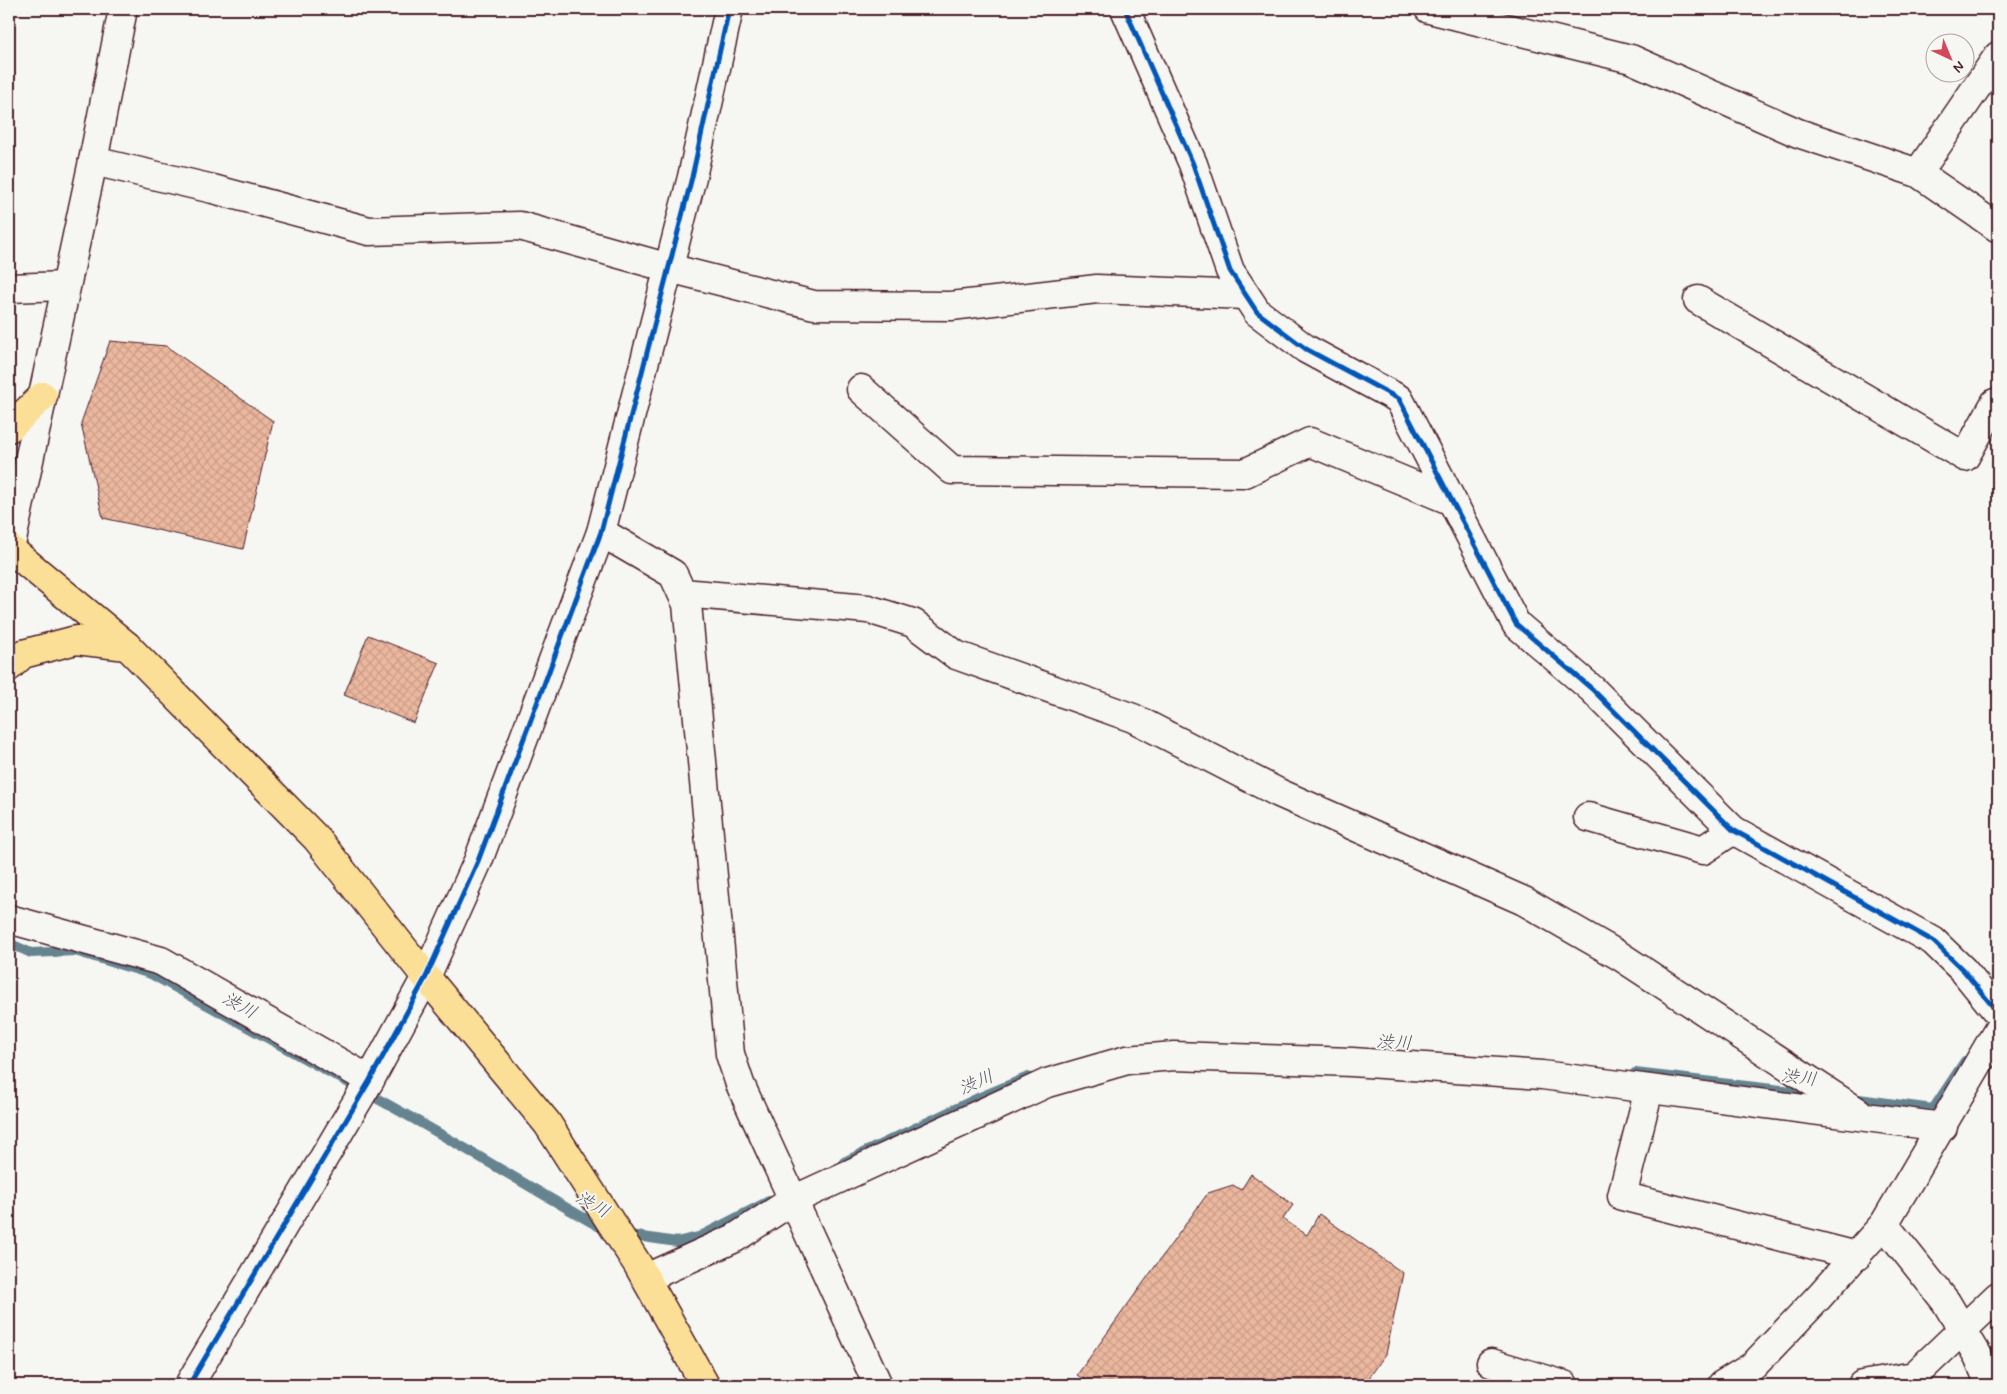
<svg xmlns="http://www.w3.org/2000/svg" width="2007" height="1394" font-family="Mynerve,'Klee One',sans-serif">
  <style>
    .lines { fill: none; stroke-linecap: round; stroke-linejoin: round }
    .stream { stroke: #668490; stroke-width: 10 }
    .building { fill: url(#building-cross-hatch); stroke: #4a1f2b }
    .minor-casing { stroke: #4a1f2b; stroke-width: 31 }
    .major-casing { stroke: #4a1f2b; stroke-width: 31 }
    .minor { stroke: #f6f6f2; stroke-width: 28 }
    .major { stroke: #fbdf96; stroke-width: 28 }
    .cycleway-casing { stroke: #f6f6f2; stroke-width: 8 }
    .cycleway { stroke: #0057b8; stroke-width: 5 }
    .labels { text-anchor: middle; stroke-width: 4; stroke-linejoin: round; paint-order: stroke }
    .water-label { font-size: 18px; font-style: italic; fill: #58515e; stroke: #f6f6f2 }
  </style>
  <defs>
    <pattern id="building-cross-hatch" width="8" height="8" patternUnits="userSpaceOnUse" patternTransform="scale(1.25)"><rect width="8" height="8" fill="#ebb79e"/><path d="M0 0l8 8M0 8l8-8" fill="none" stroke="#cb9d88"/></pattern>
  </defs>
  <rect width="100%" height="100%" fill="#f6f6f2"/>
  <filter id="ink" filterUnits="userSpaceOnUse"><feTurbulence type="fractalNoise" baseFrequency=".02" numOctaves="2"/><feDisplacementMap in="SourceGraphic" scale="10" xChannelSelector="R" yChannelSelector="G"/><feConvolveMatrix kernelMatrix="1 2 1 2 8 2 1 2 1" color-interpolation-filters="sRGB"/></filter>
  <g filter="url(#ink)">
    <g class="lines">
      <!-- stream -->
      <g class="stream">
        <polyline points="9,943 31,953 75,951 151,974 351,1084"/>
        <polyline points="1635,1073 1816,1094"/>
        <path d="M 363,1091 C 446,1135 525,1185 607,1231"/>
        <polyline points="1851,1098 1933,1109 1965,1061"/>
        <polyline points="844,1162 980,1097 1028,1077"/>
        <polyline points="623,1234 677,1242 699,1237 769,1201"/>
      </g>
    </g>
    <!-- building -->
    <g class="building">
      <polygon points="110,341 166,346 273,421 243,549 103,518 81,423"/>
      <polygon points="368,635 439,663 414,723 344,695"/>
      <polygon points="1251,1174 1293,1205 1283,1219 1307,1235 1319,1214 1403,1273 1386,1354 1364,1385 1092,1385 1077,1375 1208,1193 1233,1185 1241,1190"/>
    </g>
    <g class="lines">
      <defs>
        <g id="minor">
          <polyline points="1125,9 1193,164 1230,271 1257,312 1306,349 1399,399 1516,624 1592,689 1733,830 1933,941 1964,971 1998,1013"/>
          <polyline points="1429,9 1631,59 1798,133 1918,173 1998,228"/>
          <polyline points="93,161 213,189 369,231 520,226 669,268 814,305 951,306 1097,289 1245,295"/>
          <polyline points="1918,173 1998,56"/>
          <polyline points="9,288 65,286"/>
          <polyline points="1698,300 1965,457 1995,403 1998,405"/>
          <polyline points="861,389 952,470 1245,473 1310,442 1452,501"/>
          <polyline points="601,532 673,574 687,604 730,1054 740,1084 878,1385"/>
          <polyline points="9,554 93,161 123,9"/>
          <polyline points="682,593 868,609 913,623 956,655 1133,718 1279,793 1524,901 1620,956 1858,1112"/>
          <polyline points="1588,817 1703,850 1733,830"/>
          <polyline points="9,919 161,961 370,1080"/>
          <polyline points="1649,1089 1622,1196 1857,1256"/>
          <polyline points="1884,1224 1946,1302 1978,1356 1990,1385"/>
          <polyline points="646,1278 735,1238 793,1200 1047,1083 1127,1060 1174,1056 1352,1062 1542,1075 1943,1127"/>
          <polyline points="1491,1363 1564,1385"/>
          <polyline points="189,1385 370,1080 426,977 478,861 601,532 692,177 729,9"/>
          <polyline points="1722,1385 1753,1366 1816,1300 1884,1224 1998,1030"/>
          <polyline points="1862,1385 1914,1376 1998,1296"/>
        </g>
        <g id="major">
          <polyline points="9,428 43,396"/>
          <polyline points="9,548 127,646 317,839 426,977 547,1123 638,1265 705,1385"/>
          <polyline points="9,667 23,654 76,640 127,646"/>
        </g>
      </defs>
      <!-- minor casing -->
      <use href="#minor" class="minor-casing"/>
      <!-- major casing -->
      <use href="#major" class="major-casing"/>
      <!-- minor -->
      <use href="#minor" class="minor"/>
      <!-- major -->
      <use href="#major" class="major"/>
      <defs>
        <g id="cycleway">
          <polyline points="1125,9 1193,164 1230,271 1257,312 1306,349 1399,399 1516,624 1592,689 1733,830 1933,941 1964,971 1998,1013"/>
          <polyline points="189,1385 370,1080 426,977 478,861 601,532 692,177 729,9"/>
        </g>
      </defs>
      <!-- cycleway casing -->
      <use href="#cycleway" class="cycleway-casing"/>
      <!-- cycleway -->
      <use href="#cycleway" class="cycleway"/>
    </g>
  </g>
  <g class="labels">
    <!-- water labels -->
    <g class="water-label">
      <text transform="translate(240 1005) rotate(29)" y="6">渋川</text>
      <text transform="translate(1394 1042) rotate(3)" y="6">渋川</text>
      <text transform="translate(1799 1077) rotate(7)" y="6">渋川</text>
      <text transform="translate(976 1082) rotate(-24)" y="6">渋川</text>
      <text transform="translate(593 1204) rotate(30)" y="6">渋川</text>
    </g>
  </g>
  <!-- margin -->
  <rect width="2007" height="1394" fill="none" stroke="#f6f6f2" stroke-width="30"/>
  <rect x="15" y="15" width="1977" height="1364" fill="none" stroke="#4a1f2b" stroke-width="2" filter="url(#ink)"/>
  <!-- north arrow -->
  <g transform="translate(1950 58) rotate(136)"><circle r="24" fill="#f6f6f2" stroke="#b1a0a2"/>
  <path d="M0-4L9 19L0 12L-9 19Z" fill="#d1495b"/>
  <text y="-8" font-size="14" font-weight="bold" text-anchor="middle" fill="#4a1f2b">N</text>
  </g>
</svg>
